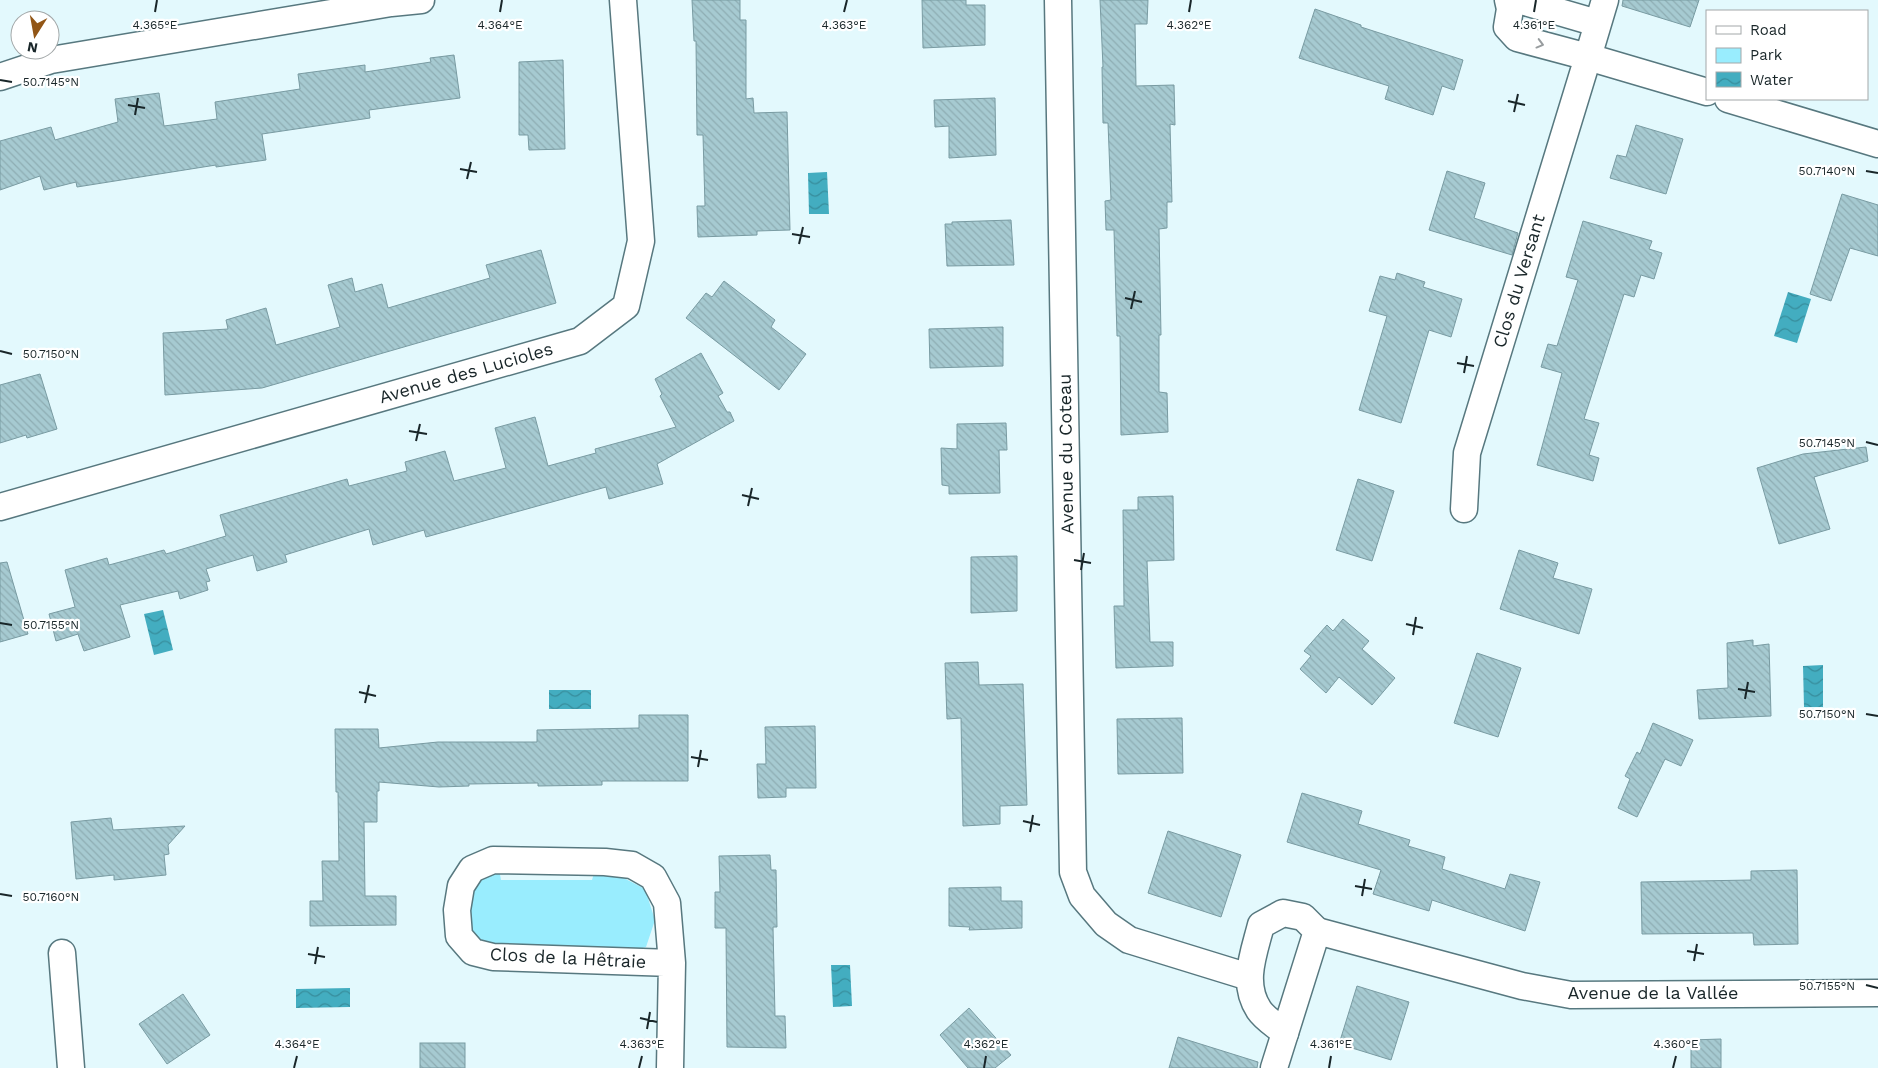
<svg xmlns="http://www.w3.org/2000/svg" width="1878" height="1068" font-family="'Work Sans',sans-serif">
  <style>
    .green { fill: #99edfe }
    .water { fill: url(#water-waves) }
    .building { fill: url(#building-back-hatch); stroke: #799ba2 }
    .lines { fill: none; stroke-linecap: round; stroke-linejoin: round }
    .minor-casing { stroke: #57787f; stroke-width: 29 }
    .minor { stroke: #fff; stroke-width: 26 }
    .oneway { stroke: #989d9f }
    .ticks { fill: none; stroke: #192629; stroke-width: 2 }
    .labels { text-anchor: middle; stroke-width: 4.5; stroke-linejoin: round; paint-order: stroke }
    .street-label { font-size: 18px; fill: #192629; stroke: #fff }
    .ticks-label { font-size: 12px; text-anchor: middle; fill: #192629; stroke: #fff; stroke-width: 4.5; stroke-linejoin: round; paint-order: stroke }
  </style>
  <defs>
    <pattern id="water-waves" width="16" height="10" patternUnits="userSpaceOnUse" patternTransform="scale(1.25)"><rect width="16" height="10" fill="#43adc0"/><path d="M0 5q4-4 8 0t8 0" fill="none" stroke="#378d9c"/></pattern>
    <pattern id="building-back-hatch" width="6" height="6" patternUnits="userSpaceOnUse" patternTransform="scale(1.25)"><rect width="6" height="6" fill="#a6cad1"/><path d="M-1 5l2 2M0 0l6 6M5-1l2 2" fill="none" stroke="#8eadb3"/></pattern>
  </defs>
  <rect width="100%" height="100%" fill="#e3f9fd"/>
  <!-- green -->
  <polygon class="green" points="499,869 501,880 592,880 595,870 612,872 645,889 655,920 646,947 632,951 484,945 469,930 469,891 477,877"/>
  <!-- water -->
  <g class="water">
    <polygon points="827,172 829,214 809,214 808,173"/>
    <polygon points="1788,292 1811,299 1797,343 1774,336"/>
    <polygon points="163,610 173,650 154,655 144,614"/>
    <polygon points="1823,665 1823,707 1804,707 1803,666"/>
    <rect x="549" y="690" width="42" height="19"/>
    <polygon points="850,965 852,1006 833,1007 831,965"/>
    <polygon points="350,988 350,1007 296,1008 296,989"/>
  </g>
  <!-- building -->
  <g class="building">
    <polygon points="692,0 740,0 740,20 746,20 746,99 753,98 754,113 787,112 790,230 757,231 757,235 698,237 697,206 705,206 703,135 697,135 696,41 694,41"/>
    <polygon points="922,0 966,0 966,5 985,5 985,45 923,48"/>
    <polygon points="1100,0 1148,0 1147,24 1135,24 1136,86 1174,85 1175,125 1170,124 1172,202 1167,202 1167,228 1159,229 1161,335 1159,335 1159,392 1167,393 1168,432 1121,435 1120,336 1117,336 1114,230 1106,230 1105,201 1111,200 1108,123 1103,123 1102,67 1103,67"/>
    <polygon points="1623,0 1699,0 1690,27 1622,6"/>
    <polygon points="1315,9 1361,25 1361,27 1463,60 1454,90 1442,86 1433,115 1385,99 1389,86 1299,58"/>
    <polygon points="454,55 460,98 369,110 370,118 262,134 266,160 216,167 216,165 77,187 76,182 44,190 40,176 0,190 0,141 51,127 55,140 118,122 115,99 159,93 164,126 217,119 215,102 300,89 298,74 365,65 365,72 431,62 430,58"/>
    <polygon points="563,60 565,149 529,150 528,135 519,135 519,62"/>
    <polygon points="995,98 996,155 949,158 949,126 935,127 934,100"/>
    <polygon points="1636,125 1683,139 1666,194 1610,178 1617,155 1626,157"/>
    <polygon points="1447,171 1485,183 1474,218 1518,233 1512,255 1429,230"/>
    <polygon points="1842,194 1878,205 1878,256 1850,248 1831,301 1810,294"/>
    <polygon points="1011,220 1014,265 947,266 945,224 952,224 952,222"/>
    <polygon points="1583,221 1652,241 1649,249 1662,253 1654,279 1641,275 1634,297 1624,294 1584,419 1599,423 1589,455 1599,458 1593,481 1537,465 1562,373 1541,367 1548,344 1557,346 1578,280 1566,277"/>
    <polygon points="541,250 556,303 262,388 165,395 163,333 228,329 226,320 266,308 276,345 340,327 328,285 352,278 355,292 382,284 388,308 490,278 486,265"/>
    <polygon points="1397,273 1425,282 1423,287 1462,299 1451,337 1429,330 1401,423 1359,410 1387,316 1369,311 1380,276 1395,280"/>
    <polygon points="724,281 775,320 771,327 806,354 779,390 686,318 706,293 712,297"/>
    <polygon points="1003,327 1003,366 930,368 929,329"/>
    <polygon points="701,353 723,393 718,396 727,412 730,412 734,421 657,464 663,484 609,499 606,487 426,537 424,530 373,545 369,529 285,555 287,562 257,571 253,555 206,569 210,581 206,582 208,590 180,599 178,591 120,605 130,637 84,651 78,634 56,641 49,614 75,607 65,570 107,558 109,565 164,550 166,554 226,536 220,515 347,479 349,486 407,471 405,462 445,451 454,481 506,468 495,428 535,417 548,466 596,453 595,449 676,427 660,396 662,394 655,379"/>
    <polygon points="40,374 57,429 27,438 26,435 0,443 0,385"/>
    <polygon points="1006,423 1007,450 999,450 1000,493 949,494 949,486 942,485 941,448 957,449 957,424"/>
    <polygon points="1866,447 1868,461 1814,477 1830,529 1779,544 1757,468 1803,454"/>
    <polygon points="1358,479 1394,491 1372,561 1336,550"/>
    <polygon points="1173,496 1174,560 1147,561 1150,642 1173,642 1173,666 1116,668 1114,606 1124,606 1123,510 1138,510 1138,497"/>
    <polygon points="1519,550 1558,563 1553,578 1592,589 1579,634 1500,609"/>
    <polygon points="1017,556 1017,611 971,613 971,557"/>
    <polygon points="7,562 28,634 0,642 0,563"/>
    <polygon points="1343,619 1369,641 1362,649 1395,678 1372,705 1339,677 1326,693 1300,669 1311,656 1304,651 1327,625 1333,631"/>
    <polygon points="1753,640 1753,646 1769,644 1771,716 1699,719 1697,690 1728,688 1727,643"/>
    <polygon points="1477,653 1521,668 1498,737 1454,723"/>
    <polygon points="978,662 979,685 1023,684 1027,805 1000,806 1000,824 963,826 961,718 947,719 945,663"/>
    <polygon points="639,715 688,715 688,781 602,781 602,785 538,786 538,783 469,784 469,786 439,787 379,782 379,791 377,791 377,822 364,822 365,896 396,896 396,925 310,926 310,901 323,901 322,861 339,861 338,792 336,792 335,729 378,729 379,748 438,742 537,742 537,730 639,728"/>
    <polygon points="1182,718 1183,773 1118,774 1117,719"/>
    <polygon points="1653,723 1693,740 1681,766 1665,759 1637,817 1618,808 1630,779 1625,776 1637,752 1640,754"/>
    <polygon points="815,726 816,788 786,788 786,797 758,798 757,764 766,764 765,727"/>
    <polygon points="1302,793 1362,811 1358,824 1410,840 1408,846 1445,857 1442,869 1505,889 1510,874 1540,882 1525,931 1432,900 1429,911 1373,894 1381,870 1287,842"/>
    <polygon points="111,818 113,830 185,826 168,845 169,854 164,855 166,875 114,880 114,875 76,879 71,822"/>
    <polygon points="1168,831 1241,855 1221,917 1148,893"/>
    <polygon points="770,855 771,870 776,870 777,927 773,927 775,1016 785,1016 786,1048 727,1047 726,928 715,928 715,892 720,892 719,856"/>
    <polygon points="1797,870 1798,944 1754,945 1753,933 1642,934 1641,882 1751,880 1751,871"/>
    <polygon points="1001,887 1001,901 1022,901 1022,928 969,930 970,927 949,926 949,888"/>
    <polygon points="1357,986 1409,1002 1391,1060 1339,1044"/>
    <polygon points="183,994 210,1035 167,1064 139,1024"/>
    <polygon points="969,1008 1011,1055 995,1068 968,1068 940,1035"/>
    <polygon points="1178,1037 1258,1062 1257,1068 1169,1068"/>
    <polygon points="1721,1039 1721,1068 1691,1068 1691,1040"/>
    <rect x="420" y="1043" width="45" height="25"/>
  </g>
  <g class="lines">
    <defs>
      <g id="minor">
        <polyline points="1058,0 1073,872 1082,896 1106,924 1129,940 1249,977"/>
        <polyline points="1518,0 1597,23"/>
        <polyline points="1605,0 1588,57 1707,92"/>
        <polyline points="0,77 51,60 391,3 421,0"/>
        <polyline points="1728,99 1878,144"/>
        <polyline points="0,507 580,341 626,306 641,241 623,0"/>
        <polyline points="1464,509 1467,453 1588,57 1517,38 1507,27 1510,9 1508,0"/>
        <path d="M 1283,913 L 1303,917 L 1317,931 L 1285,1033 C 1277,1026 1265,1019 1259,1010 C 1241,983 1254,953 1261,925 Z"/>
        <polyline points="1317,931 1522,986 1571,995 1878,993"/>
        <polyline points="62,953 71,1068"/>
        <polyline points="670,1068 672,963 667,903 653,877 632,865 605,862 493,860 472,869 461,886 457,910 459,936 473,952 493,957 672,963"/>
        <polyline points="1274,1068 1285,1033"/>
      </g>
    </defs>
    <!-- minor casing -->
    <use href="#minor" class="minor-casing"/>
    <!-- minor -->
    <use href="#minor" class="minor"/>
  </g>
  <!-- one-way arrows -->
  <defs><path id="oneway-chevron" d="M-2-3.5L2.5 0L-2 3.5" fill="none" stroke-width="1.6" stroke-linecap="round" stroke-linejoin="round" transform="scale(1.25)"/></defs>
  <use class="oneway" href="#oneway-chevron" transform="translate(1540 44) rotate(15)"/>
  <!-- ticks -->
  <path class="ticks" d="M 155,12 L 157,0M 500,12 L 502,0M 844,12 L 847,0M 1189,12 L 1191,0M 1534,12 L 1536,0M 0,80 L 12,82M 1508,101 L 1525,105M 128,105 L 145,108M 1514,112 L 1518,94M 135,115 L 138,98M 460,169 L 477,172M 1866,171 L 1878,173M 467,179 L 471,162M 792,234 L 810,237M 799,244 L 803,227M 1125,298 L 1142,302M 1131,309 L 1135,291M 0,351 L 12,354M 1457,363 L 1474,366M 1464,373 L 1467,356M 409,431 L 427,434M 416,441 L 420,424M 1866,442 L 1878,445M 742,495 L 759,499M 748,506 L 752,488M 1074,560 L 1091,563M 1081,570 L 1084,553M 0,623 L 12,625M 1406,624 L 1423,628M 1413,635 L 1416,617M 1738,689 L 1755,692M 359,692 L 376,696M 1745,699 L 1748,682M 365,703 L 369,685M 1866,714 L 1878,716M 691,757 L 708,760M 698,767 L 701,750M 1023,821 L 1040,825M 1030,832 L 1033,815M 1355,886 L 1372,889M 0,894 L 12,896M 1362,896 L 1365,879M 1687,951 L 1704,954M 308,954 L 325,957M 1694,961 L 1697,944M 315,964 L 318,947M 1866,985 L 1878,988M 640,1018 L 657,1022M 647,1029 L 650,1012M 294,1068 L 297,1056M 639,1068 L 642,1056M 984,1068 L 986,1056M 1329,1068 L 1331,1056M 1673,1068 L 1676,1056"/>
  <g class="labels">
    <!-- street labels -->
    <g class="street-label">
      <text transform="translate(1519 281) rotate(-73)" y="6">Clos du Versant</text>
      <text transform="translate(466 373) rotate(-16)" y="6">Avenue des Lucioles</text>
      <text transform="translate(1066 454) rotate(-91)" y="6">Avenue du Coteau</text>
      <text transform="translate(568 958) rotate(3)" y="6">Clos de la Hêtraie</text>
      <text x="1653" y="999">Avenue de la Vallée</text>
    </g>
  </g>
  <g class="ticks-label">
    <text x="155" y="29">4.365°E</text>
    <text x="500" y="29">4.364°E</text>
    <text x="844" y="29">4.363°E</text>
    <text x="1189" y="29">4.362°E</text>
    <text x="1534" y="29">4.361°E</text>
    <text x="51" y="86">50.7145°N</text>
    <text x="1827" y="175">50.7140°N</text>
    <text x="51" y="358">50.7150°N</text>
    <text x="1827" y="447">50.7145°N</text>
    <text x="51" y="629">50.7155°N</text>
    <text x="1827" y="718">50.7150°N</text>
    <text x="51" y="901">50.7160°N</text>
    <text x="1827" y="990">50.7155°N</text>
    <text x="297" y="1048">4.364°E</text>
    <text x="642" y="1048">4.363°E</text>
    <text x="986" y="1048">4.362°E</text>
    <text x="1331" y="1048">4.361°E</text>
    <text x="1676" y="1048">4.360°E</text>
  </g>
  <!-- legend -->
  <rect x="1706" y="10" width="162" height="90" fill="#ffffff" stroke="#a3a8a9"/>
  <rect x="1716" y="26" width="25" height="8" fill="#ffffff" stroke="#a3a8a9"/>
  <text x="1750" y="35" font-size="15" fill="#192629">Road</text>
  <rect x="1716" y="48" width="25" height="15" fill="#99edfe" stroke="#a3a8a9"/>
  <text x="1750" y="60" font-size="15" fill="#192629">Park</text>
  <rect x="1716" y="72" width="25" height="15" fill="url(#water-waves)" stroke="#a3a8a9"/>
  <text x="1750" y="85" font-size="15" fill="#192629">Water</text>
  <!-- north arrow -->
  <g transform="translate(35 35) rotate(191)"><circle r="24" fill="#ffffff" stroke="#a3a8a9"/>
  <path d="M0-4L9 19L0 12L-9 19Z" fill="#925616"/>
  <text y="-8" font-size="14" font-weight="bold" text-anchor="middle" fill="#192629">N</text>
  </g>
</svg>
